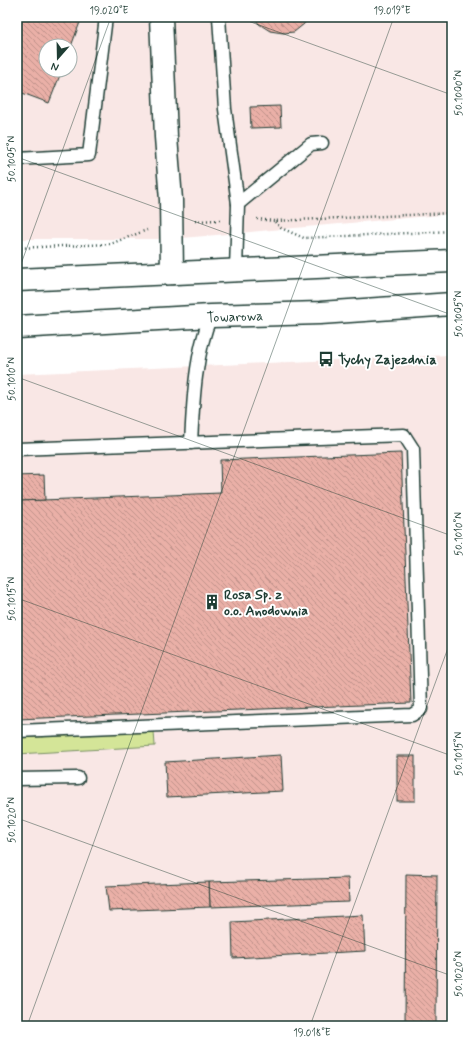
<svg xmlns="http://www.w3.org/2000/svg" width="469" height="1043" font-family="Mynerve,sans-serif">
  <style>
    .built { fill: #f9e7e5; fill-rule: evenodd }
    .grass { fill: #d4e598; stroke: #7a9166 }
    .building { fill: url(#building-back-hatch); stroke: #1f3d34 }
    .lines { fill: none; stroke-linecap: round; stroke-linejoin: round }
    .lane-casing { stroke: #1f3d34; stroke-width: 15 }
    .street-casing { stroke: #1f3d34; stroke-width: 25 }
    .secondary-casing { stroke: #1f3d34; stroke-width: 25 }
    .path { stroke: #1f3d34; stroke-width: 2.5; stroke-dasharray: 1 3; stroke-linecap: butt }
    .lane { stroke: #fff; stroke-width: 12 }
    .street { stroke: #fff; stroke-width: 22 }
    .secondary { stroke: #fff; stroke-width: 22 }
    .ticks { fill: none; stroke: #1f3d34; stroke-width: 1; stroke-opacity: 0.45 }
    .labels { text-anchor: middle; stroke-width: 4; stroke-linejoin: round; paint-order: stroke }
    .street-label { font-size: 14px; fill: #1f3d34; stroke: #fff }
    .poi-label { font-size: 14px; font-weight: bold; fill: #1f3d34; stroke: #fff; text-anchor: start }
    .neatline { fill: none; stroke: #1f3d34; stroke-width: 1.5 }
    .ticks-label { font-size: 10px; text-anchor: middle; fill: #1f3d34 }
  </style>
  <defs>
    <pattern id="building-back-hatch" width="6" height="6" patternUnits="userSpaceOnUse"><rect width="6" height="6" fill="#eab0a7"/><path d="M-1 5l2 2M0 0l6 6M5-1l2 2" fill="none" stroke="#bd9089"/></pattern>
  </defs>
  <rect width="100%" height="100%" fill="#fff"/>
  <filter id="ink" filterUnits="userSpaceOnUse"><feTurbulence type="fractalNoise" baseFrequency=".025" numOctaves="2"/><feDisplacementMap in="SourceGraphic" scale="8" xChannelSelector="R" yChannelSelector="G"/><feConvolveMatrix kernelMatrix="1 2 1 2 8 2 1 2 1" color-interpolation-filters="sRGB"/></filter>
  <g filter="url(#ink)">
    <!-- built -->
    <g class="built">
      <path d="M 17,17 L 452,17 L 452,214 L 171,239 L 17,239 ZM 46,46 L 70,46 L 70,70 L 46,70 Z"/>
      <polygon points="452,355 452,1026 17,1026 17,374"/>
    </g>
    <!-- grass -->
    <polygon class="grass" points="154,731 155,746 17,754 17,738"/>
    <!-- building -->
    <g class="building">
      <polygon points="17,17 82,17 70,49 70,46 46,46 46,70 62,70 49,103 17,91"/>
      <polygon points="254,17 308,17 304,24 294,32 283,33 270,31 259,24"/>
      <polygon points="280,106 281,127 251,128 250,107"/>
      <polygon points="401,453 411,703 17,719 17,501 221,493 220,460"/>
      <polygon points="44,475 45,500 17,501 17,476"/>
      <polygon points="281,755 283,791 167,797 165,762"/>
      <rect x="397" y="756" width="18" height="45"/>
      <polygon points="406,874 437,875 436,1026 405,1026"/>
      <polygon points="348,878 349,902 210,907 209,882"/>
      <polygon points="209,882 210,907 109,911 106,886"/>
      <polygon points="363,915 365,951 233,958 232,922"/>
    </g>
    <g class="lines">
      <defs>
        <g id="lane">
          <polyline points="219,17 225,109 238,204 236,270"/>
          <polyline points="17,159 89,155 106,17"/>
          <polyline points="238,204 311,144 322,143"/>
          <path d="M 191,443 C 193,403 195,353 211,316"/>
          <polyline points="17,449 404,435 413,449 421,709 412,715 17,731"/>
          <polyline points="17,779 78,778"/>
        </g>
        <polyline id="street" points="161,17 166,137 171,200 172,273"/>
        <g id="secondary">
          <polyline points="17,280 452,261"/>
          <polyline points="17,327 211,316 320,313 452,304"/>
        </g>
      </defs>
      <!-- lane casing -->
      <use href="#lane" class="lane-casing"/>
      <!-- street casing -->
      <use href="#street" class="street-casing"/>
      <!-- secondary casing -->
      <use href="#secondary" class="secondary-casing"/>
      <!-- path -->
      <g class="path">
        <polyline points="257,219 274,221 452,213"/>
        <polyline points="195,221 220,220"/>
        <polyline points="275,222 281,228 304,238 452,231"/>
        <polyline points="17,248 110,244 147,230"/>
      </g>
      <!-- lane -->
      <use href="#lane" class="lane"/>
      <!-- street -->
      <use href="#street" class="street"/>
      <!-- secondary -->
      <use href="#secondary" class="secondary"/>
    </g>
  </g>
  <!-- ticks -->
  <path class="ticks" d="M 237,17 L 452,95M 17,157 L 452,315M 17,275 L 111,17M 17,377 L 452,536M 17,598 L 452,756M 17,818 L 452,976M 27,1026 L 394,17M 310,1026 L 452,637"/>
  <!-- icons -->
  <defs>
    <symbol id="bus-bare" viewBox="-9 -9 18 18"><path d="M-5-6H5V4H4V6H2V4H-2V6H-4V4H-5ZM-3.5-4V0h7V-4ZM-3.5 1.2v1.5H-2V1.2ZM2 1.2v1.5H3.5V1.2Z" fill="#1f3d34" stroke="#fff" stroke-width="2.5" paint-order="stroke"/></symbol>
    <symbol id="building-bare" viewBox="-9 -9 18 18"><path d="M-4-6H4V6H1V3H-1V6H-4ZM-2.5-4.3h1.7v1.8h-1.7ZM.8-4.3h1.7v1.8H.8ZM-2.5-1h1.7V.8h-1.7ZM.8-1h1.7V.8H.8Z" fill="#1f3d34" stroke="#fff" stroke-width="2.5" paint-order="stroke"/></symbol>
  </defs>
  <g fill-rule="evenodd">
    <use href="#bus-bare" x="315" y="348" width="22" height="22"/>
    <use href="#building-bare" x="201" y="591" width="22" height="22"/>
  </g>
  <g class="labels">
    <!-- street labels -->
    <g class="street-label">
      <text transform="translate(235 316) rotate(-2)" y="5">Towarowa</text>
    </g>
    <!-- poi labels -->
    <g class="poi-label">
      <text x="338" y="364">Tychy Zajezdnia</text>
      <text x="224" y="599">Rosa Sp. z<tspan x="224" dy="16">o.o. Anodownia</tspan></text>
    </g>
  </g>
  <!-- margin -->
  <rect width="469" height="1043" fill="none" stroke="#fff" stroke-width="44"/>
  <!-- north arrow -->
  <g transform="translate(58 58) rotate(200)"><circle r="19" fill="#ffffff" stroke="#a5b1ae"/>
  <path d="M0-3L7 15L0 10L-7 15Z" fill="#1f3d34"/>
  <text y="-6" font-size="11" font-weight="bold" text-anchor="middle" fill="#1f3d34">N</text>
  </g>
  <rect x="22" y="22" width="425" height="999" class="neatline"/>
  <g class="ticks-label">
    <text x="109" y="14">19.020°E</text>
    <text x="392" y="14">19.019°E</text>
    <text transform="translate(458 93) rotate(-90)" y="4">50.1000°N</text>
    <text transform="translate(11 159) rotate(-90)" y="4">50.1005°N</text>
    <text transform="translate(458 314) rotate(-90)" y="4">50.1005°N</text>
    <text transform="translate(11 379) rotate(-90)" y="4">50.1010°N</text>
    <text transform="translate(458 534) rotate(-90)" y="4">50.1010°N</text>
    <text transform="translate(11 599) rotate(-90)" y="4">50.1015°N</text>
    <text transform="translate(458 754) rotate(-90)" y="4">50.1015°N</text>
    <text transform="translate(11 820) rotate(-90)" y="4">50.1020°N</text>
    <text transform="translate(458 974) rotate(-90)" y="4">50.1020°N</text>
    <text x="312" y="1036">19.018°E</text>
  </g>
</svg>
